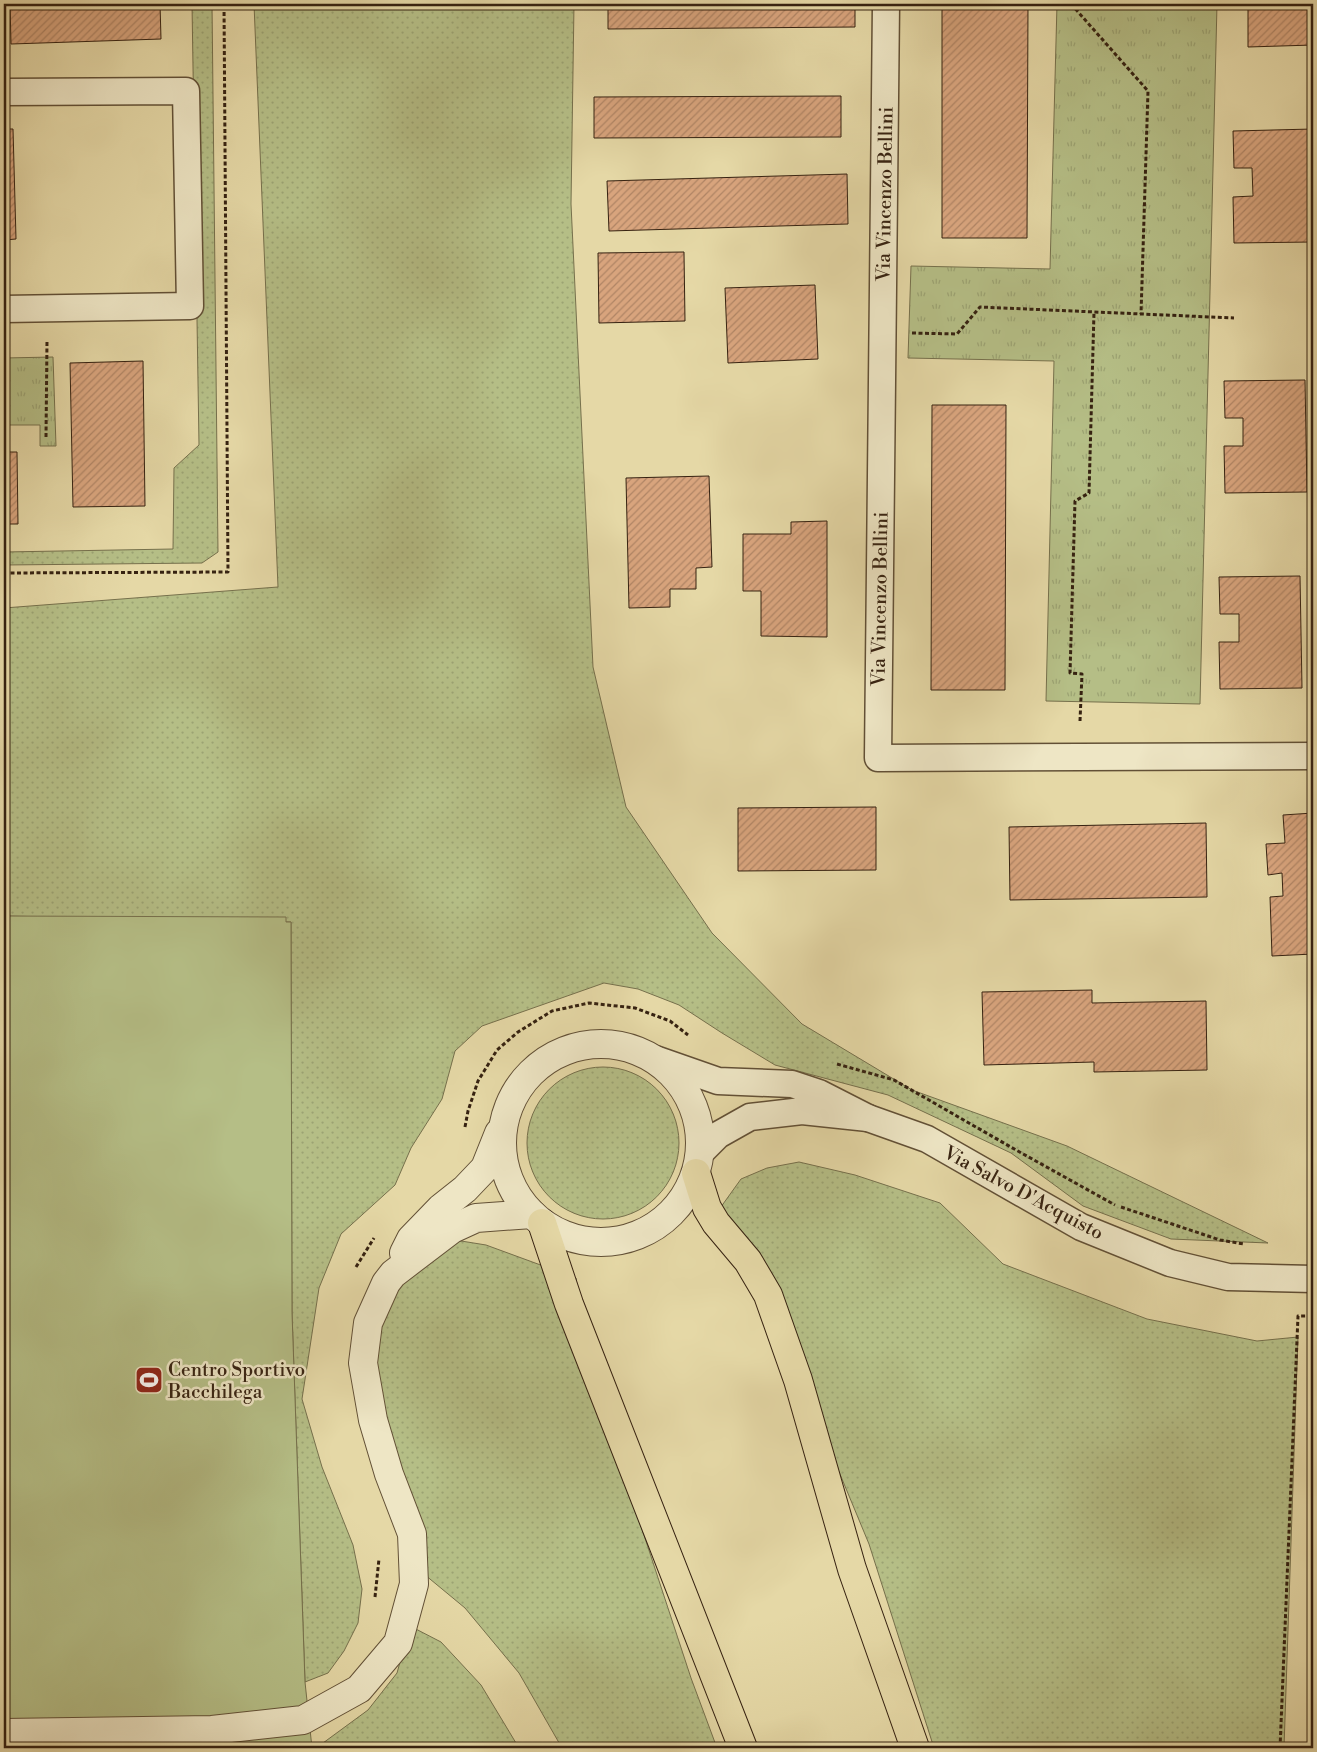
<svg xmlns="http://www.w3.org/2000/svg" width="1317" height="1752" font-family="'Libre Bodoni',serif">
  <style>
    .grass { fill: url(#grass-dots); stroke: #76704c }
    .park { fill: url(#park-tufts); stroke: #76704c }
    .garden { fill: #b5be86; stroke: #76704c }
    .building { fill: url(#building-hatch); stroke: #362211 }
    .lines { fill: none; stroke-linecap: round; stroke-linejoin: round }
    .minor-casing { stroke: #625036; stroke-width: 29 }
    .tertiary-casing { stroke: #625036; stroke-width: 30 }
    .trunk-casing { stroke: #362211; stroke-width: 30 }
    .path { stroke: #362211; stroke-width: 3; stroke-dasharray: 4 2.5; stroke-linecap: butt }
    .minor { stroke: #eee6c5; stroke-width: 26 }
    .tertiary { stroke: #eee6c5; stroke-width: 28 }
    .trunk { stroke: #e5d8a6; stroke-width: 28 }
    .labels { text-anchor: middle; stroke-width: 5; stroke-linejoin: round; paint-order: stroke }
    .street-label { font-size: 19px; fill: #362211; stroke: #eee6c5 }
    .poi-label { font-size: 19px; fill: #362211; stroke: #eee6c5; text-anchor: start }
  </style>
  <defs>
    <pattern id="grass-dots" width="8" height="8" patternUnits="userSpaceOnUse" patternTransform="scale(1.25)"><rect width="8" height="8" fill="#b5be86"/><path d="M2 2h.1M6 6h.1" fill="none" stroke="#9ca373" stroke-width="1.8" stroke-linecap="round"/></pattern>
    <pattern id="park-tufts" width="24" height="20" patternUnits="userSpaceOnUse" patternTransform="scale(1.25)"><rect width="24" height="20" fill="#b5be86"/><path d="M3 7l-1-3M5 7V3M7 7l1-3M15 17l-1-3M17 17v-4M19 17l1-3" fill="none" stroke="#9ca373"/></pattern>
    <pattern id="building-hatch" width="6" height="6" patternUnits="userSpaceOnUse" patternTransform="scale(1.25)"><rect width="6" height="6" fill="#d8a47d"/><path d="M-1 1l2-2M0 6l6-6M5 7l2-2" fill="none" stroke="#b08565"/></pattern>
  </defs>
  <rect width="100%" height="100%" fill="#e5d8a6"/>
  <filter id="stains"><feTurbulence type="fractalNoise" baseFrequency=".004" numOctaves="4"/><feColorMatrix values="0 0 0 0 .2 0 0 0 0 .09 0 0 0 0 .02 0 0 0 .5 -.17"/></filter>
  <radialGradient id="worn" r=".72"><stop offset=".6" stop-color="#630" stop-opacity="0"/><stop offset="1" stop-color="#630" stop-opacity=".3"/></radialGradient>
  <!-- grass -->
  <g class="grass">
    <polygon points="192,4 212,4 218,552 202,563 4,565 4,552 173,549 174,468 199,445"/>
    <polygon points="254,4 574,4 571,204 593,667 626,807 712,933 802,1024 912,1090 1067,1146 1268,1243 1171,1239 1083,1206 1011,1153 888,1095 775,1065 722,1033 679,1005 638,989 604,983 482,1026 455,1051 442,1099 411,1148 395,1185 341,1234 319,1288 302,1399 322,1467 353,1545 362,1589 358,1623 344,1651 328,1673 305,1682 292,1313 291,922 4,916 4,608 278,587"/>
    <circle cx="603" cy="1143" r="76"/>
    <polygon points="799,1162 855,1175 940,1203 1003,1264 1147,1319 1257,1341 1298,1337 1284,1748 934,1748 869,1544 764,1291 713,1218 741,1179 767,1168"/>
    <polygon points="455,1240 486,1245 576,1278 589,1368 691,1678 717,1748 562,1748 519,1673 465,1608 413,1565 375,1448 376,1309 403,1273"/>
    <polygon points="410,1626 441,1642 481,1685 516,1743 408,1748 322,1748 323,1743 368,1710 397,1673"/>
  </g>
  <!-- park -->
  <g class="park">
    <polygon points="1057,4 1217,4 1200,704 1046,701 1054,361 908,358 911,266 1050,269"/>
    <polygon points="53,357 56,446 40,446 40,425 4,425 4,358"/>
  </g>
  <!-- garden -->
  <polygon class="garden" points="4,916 286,917 286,922 291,922 292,1313 305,1682 312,1748 4,1748"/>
  <!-- building -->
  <g class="building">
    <polygon points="10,4 160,4 161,39 11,44"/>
    <polygon points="608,4 855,4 855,27 608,29"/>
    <polygon points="942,4 1028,4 1027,238 942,238"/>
    <polygon points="1248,4 1313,4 1313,45 1248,47"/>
    <polygon points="841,96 841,137 594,138 594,97"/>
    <polygon points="4,129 13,129 16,239 4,240"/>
    <polygon points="1313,129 1313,242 1234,243 1233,197 1253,196 1252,168 1234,168 1233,131"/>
    <polygon points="847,174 848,224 609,231 607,181"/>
    <polygon points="684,252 685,321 599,323 598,253"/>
    <polygon points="815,285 818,359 728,363 725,288"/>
    <polygon points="143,361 145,506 73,507 70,363"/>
    <polygon points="1305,380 1307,492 1225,493 1224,446 1243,446 1243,418 1225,418 1224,381"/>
    <polygon points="932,405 1006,405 1005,690 931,690"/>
    <polygon points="4,452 17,452 18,524 4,524"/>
    <polygon points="709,476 712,567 696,568 696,589 670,589 670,607 629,608 626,478"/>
    <polygon points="827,521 827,637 761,636 761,591 743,591 743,534 791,534 791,522"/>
    <polygon points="1300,576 1302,688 1220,689 1219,642 1239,642 1239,614 1220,614 1219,577"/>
    <polygon points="876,807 876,870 738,871 738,808"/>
    <polygon points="1313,813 1313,954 1272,956 1270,897 1283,896 1282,873 1268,875 1266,844 1285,843 1283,815"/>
    <polygon points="1206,823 1207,897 1010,900 1009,827"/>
    <polygon points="1092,990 1092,1003 1206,1001 1207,1070 1094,1072 1094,1062 984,1065 982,992"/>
  </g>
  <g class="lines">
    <defs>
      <g id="minor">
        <polyline points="886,4 878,758 1313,756"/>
        <polyline points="4,92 186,91 190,306 4,309"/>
        <polyline points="655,1059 718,1081 792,1084 819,1093 868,1118 802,1111 750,1117 718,1135 700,1153"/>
        <polyline points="868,1118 927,1139 1081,1227 1170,1263 1228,1277 1313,1279"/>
      </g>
      <g id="tertiary">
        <circle cx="601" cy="1143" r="99"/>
        <polyline points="404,1253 411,1239 441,1208 465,1189 485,1168 499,1133"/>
        <polyline points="4,1733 212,1730 303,1720 359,1689 398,1643 414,1584 412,1534 389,1474 373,1420 363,1363 368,1323 386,1283 393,1274 452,1229 476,1218 532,1214"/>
      </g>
      <g id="trunk">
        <polyline points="696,1173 707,1208 716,1223 748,1261 768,1295 798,1380 852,1569 915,1748"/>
        <polyline points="542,1223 569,1304 743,1748"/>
      </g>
    </defs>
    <!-- minor casing -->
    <use href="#minor" class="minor-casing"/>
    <!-- tertiary casing -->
    <use href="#tertiary" class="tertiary-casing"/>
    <!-- trunk casing -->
    <use href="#trunk" class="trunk-casing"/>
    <!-- path -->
    <g class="path">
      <polyline points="1071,4 1148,91 1141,314"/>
      <polyline points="912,333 957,334 980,307 1234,318"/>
      <polyline points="46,437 47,340"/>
      <polyline points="4,573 228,572 224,4"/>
      <polyline points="1080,721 1082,674 1070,673 1075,501 1089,493 1094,312"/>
      <polyline points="837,1064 894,1080 1016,1150 1115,1205"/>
      <polyline points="465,1127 468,1111 478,1081 497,1050 518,1032 552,1011 589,1003 635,1008 670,1021 688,1035"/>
      <polyline points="1121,1207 1220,1240 1244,1244"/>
      <polyline points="356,1267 374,1238"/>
      <polyline points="375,1597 379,1559"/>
      <polyline points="1280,1748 1298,1316 1313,1316"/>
    </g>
    <!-- minor -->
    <use href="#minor" class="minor"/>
    <!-- tertiary -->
    <use href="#tertiary" class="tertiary"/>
    <!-- trunk -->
    <use href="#trunk" class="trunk"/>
  </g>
  <!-- icons -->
  <defs>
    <symbol id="stadium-square" viewBox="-11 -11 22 22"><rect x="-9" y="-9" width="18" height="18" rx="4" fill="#8f2418" stroke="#eee6c5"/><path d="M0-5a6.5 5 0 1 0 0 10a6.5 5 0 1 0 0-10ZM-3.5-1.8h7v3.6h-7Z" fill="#fff"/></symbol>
  </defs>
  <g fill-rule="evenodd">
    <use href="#stadium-square" x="133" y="1364" width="32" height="32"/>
  </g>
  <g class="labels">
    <!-- street labels -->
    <g class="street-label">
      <text transform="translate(884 194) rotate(-89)" y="7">Via Vincenzo Bellini</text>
      <text transform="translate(879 599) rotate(-89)" y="7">Via Vincenzo Bellini</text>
      <text transform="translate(1024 1192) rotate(28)" y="7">Via Salvo D'Acquisto</text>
    </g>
    <!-- poi labels -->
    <g class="poi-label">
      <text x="168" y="1376">Centro Sportivo<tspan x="168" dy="22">Bacchilega</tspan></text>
    </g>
  </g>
  <!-- margin -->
  <rect width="1317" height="1752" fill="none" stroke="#e5d8a6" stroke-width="20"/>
  <rect x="5" y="5" width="1307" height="1742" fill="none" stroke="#362211" stroke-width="2.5"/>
  <rect x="10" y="10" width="1297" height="1732" fill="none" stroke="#362211"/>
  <rect width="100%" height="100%" filter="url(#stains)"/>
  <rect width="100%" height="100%" fill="url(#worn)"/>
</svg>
